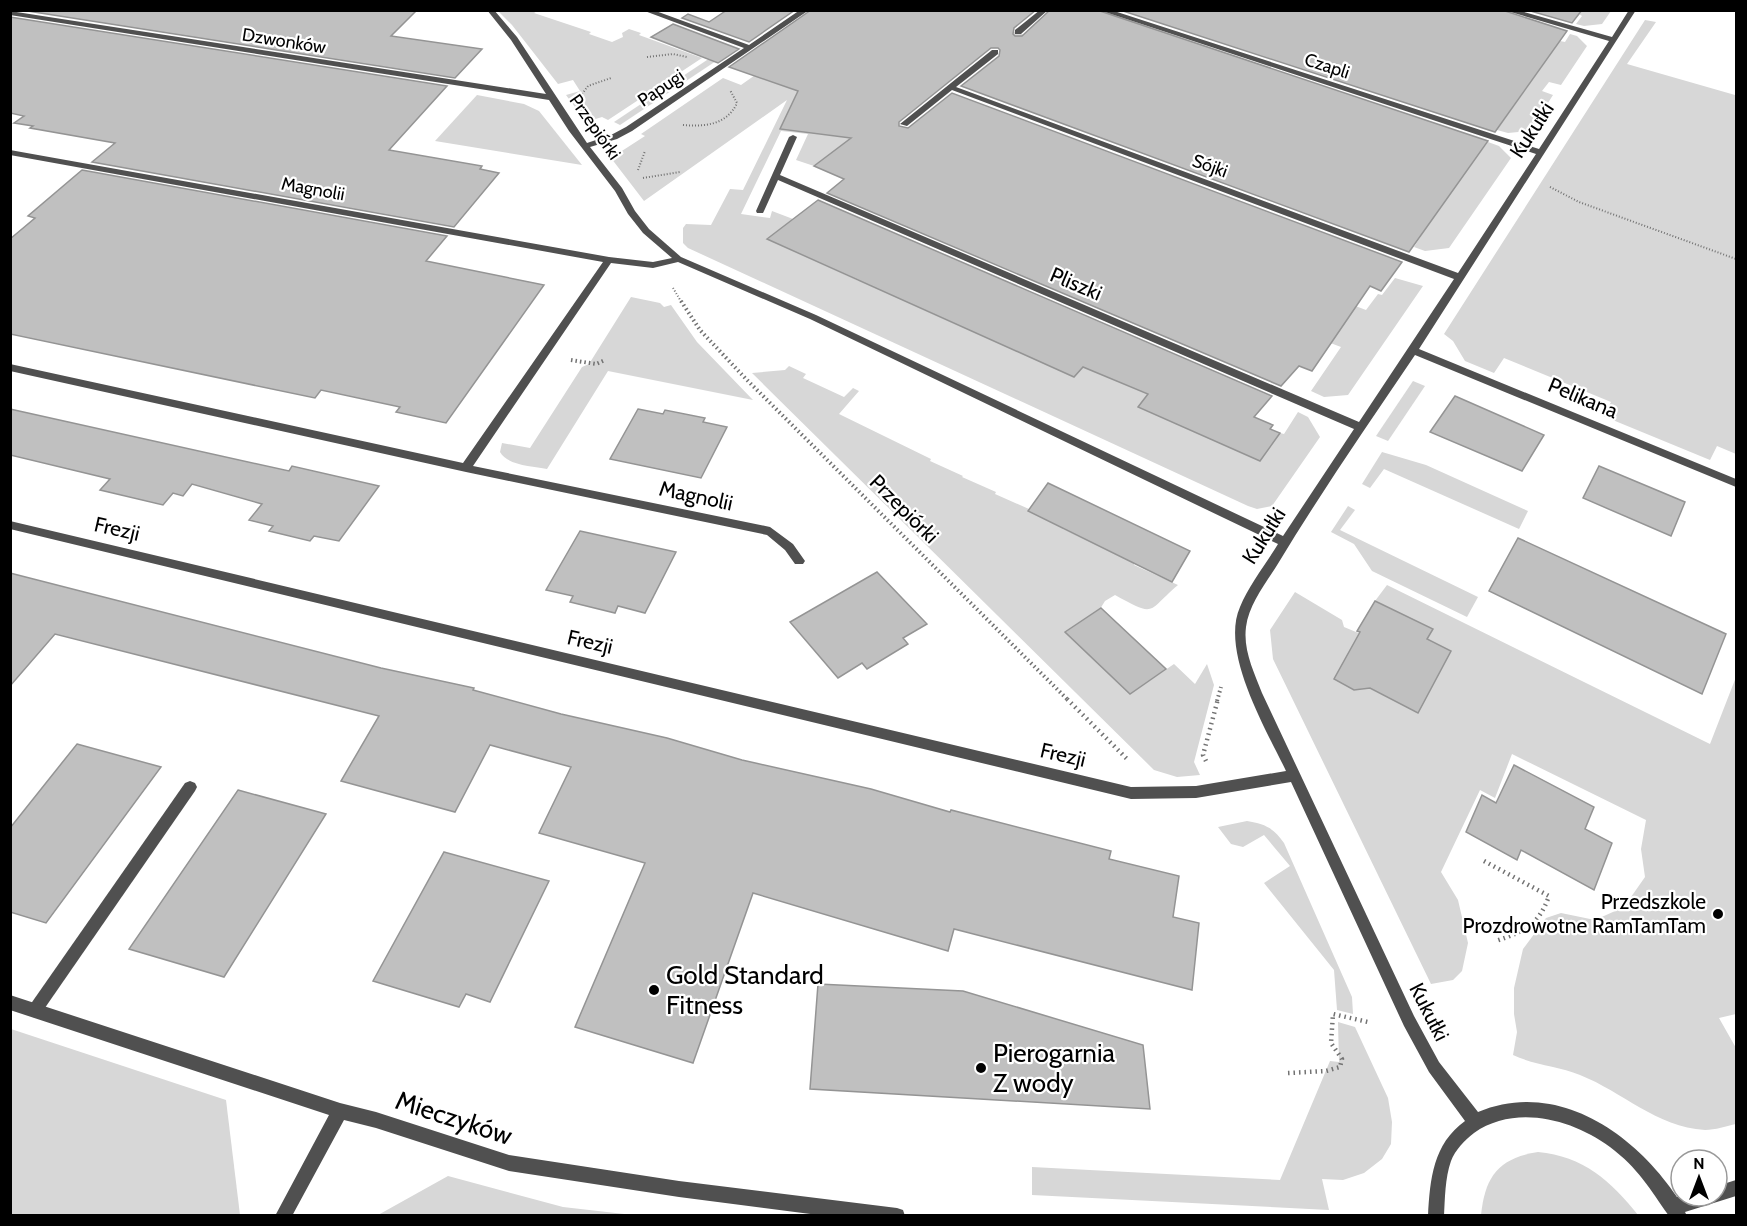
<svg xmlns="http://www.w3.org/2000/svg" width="1747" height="1226" font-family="Cabin,sans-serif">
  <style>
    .green { fill: #d7d7d7 }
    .building { fill: #c0c0c0; stroke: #949494; stroke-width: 1.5 }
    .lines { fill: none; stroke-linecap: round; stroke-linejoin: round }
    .path-far2 { stroke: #727272; stroke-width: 2; stroke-dasharray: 1 2; stroke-linecap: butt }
    .path-far1 { stroke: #727272; stroke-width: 4; stroke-dasharray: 1.5 3; stroke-linecap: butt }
    .path { stroke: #727272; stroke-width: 4.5; stroke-dasharray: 1.5 4; stroke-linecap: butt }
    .service { fill: #505050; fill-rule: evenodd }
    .minor { fill: #505050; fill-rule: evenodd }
    .poi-dot { fill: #000; stroke: #fff; stroke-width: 2 }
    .labels { text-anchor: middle; stroke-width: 4.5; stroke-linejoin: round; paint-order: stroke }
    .far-street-label { font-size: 18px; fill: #000; stroke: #fff }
    .street-label { font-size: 21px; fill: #000; stroke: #fff }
    .poi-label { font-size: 21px; fill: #000; stroke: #fff; text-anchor: end }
    .near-poi-label { font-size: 26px; fill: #000; stroke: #fff; text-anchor: start }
    .near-street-label { font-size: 26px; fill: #000; stroke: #fff }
  </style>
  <rect width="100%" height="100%" fill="#fff"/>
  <!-- green -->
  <g class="green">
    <polygon points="498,11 537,11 534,13 591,32 589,34 612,42 623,37 622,33 629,29 641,33 639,35 702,58 608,120 602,117 586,122 566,95 580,91 573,80 558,84 512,25"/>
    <polygon points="1582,11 1582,10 1611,11 1602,24 1584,26 1576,24 1582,16 1579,14"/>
    <polygon points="1645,20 1656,22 1627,64 1735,95 1736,93 1736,454 1717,446 1710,460 1603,416 1611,402 1504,358 1494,373 1465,361 1453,341 1444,334"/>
    <polygon points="1006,29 1465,173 1488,142 1499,146 1511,158 1449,248 1425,251 1414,247 1432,219 989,43 880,125 1366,310 1378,294 1382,295 1395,278 1423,286 1348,395 1324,397 1311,391 1341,347 831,154 814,166 796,160 808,134 781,131 741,214 770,218 772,211 793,219 768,239 859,281 870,271 911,304 962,327 973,317 1019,352 1074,377 1084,366 1148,394 1222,443 1260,461 1280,433 1284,434 1298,412 1308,417 1320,437 1272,506 1257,509 1248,506 688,248 683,243 683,228 686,224 711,225 730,189 743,190 787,100 644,201 611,158 645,136 641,134 723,78 741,85 758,73"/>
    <polygon points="1570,34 1577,36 1587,46 1561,85 1549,82 1542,91 1553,95 1532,128 1529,131 1508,133 1497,130 1560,41 1565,42"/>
    <polygon points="722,50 722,57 620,125 614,122"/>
    <polygon points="477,95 524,104 539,111 582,165 435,141"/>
    <path d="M 631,297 L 660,303 L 664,307 L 671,305 L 697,342 L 753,400 L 608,371 L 547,469 C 533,466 508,466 500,452 L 502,443 L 530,448 L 582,367 L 589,364 Z"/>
    <path d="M 789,366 L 806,374 L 803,378 L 844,397 L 853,388 L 859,391 L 839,414 L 931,459 L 930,461 L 963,476 L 962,477 L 996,492 L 995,494 L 1029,509 L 1028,511 L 1063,527 L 1063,529 L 1134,562 L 1134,565 L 1178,585 C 1146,612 1157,618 1115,595 L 1105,601 L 1100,609 L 1065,632 L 1130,694 L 1174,664 L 1195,684 L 1207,664 L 1214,685 L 1194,762 L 1200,775 L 1177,777 L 1154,770 L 752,373 L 785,370 Z"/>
    <polygon points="1413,381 1425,386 1388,441 1376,436"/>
    <polygon points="1382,452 1426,465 1528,511 1519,529 1384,469 1370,488 1362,484"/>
    <polygon points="1348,506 1355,510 1340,530 1478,597 1467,617 1372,571 1354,544 1331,532"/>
    <path d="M 1387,585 L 1710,744 L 1736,677 L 1736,1014 L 1719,1018 L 1736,1048 L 1736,1124 C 1727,1126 1715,1130 1705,1130 C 1656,1127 1623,1092 1580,1075 C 1558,1066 1534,1065 1513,1055 L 1517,1032 L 1514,1014 L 1514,988 L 1523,949 L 1546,918 L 1561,913 L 1595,920 L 1624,907 L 1645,877 L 1641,849 L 1646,820 L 1512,754 L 1495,798 L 1480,790 L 1441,872 L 1458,900 L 1468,943 L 1462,971 L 1453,980 L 1431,984 L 1273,659 L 1270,630 L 1295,592 L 1342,620 L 1344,627 L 1373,639 L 1342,683 L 1354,690 L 1368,687 L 1418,712 L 1451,651 L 1427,639 L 1433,629 L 1375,601 Z"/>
    <path d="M 1247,821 C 1265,824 1274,828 1284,843 L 1352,997 L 1353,1014 L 1337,1010 L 1334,970 L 1264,883 L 1290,866 L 1264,835 L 1243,847 L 1231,844 L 1218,827 Z"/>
    <polygon points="1338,1022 1355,1027 1388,1098 1392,1122 1391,1144 1382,1159 1364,1173 1343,1180 1322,1179 1329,1210 1032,1195 1032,1167 1280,1180 1330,1061 1339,1062"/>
    <polygon points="11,1029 226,1100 240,1215 11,1215"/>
    <path d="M 1538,1152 C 1583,1156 1611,1181 1638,1215 L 1481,1215 C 1485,1177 1498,1158 1538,1152 Z"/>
    <polygon points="448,1176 563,1207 633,1215 378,1215"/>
  </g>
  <!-- building -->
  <g class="building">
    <polygon points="21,10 417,10 391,36 482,49 455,78"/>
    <polygon points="727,10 795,10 749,42 682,18 688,14 709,22"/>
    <polygon points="811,10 1036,10 1014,28 1013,34 1015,36 1022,36 1050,10 1097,10 1488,141 1409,252 961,86 999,56 1000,50 998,48 991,48 899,122 899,126 908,128 952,93 1402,262 1381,291 1370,286 1312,371 1299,366 1281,386 827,193 844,179 814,166 851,138 780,129 798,91 729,67"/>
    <polygon points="1120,10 1502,10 1567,31 1495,132"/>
    <polygon points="1527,10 1582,10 1572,23"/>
    <polygon points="10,17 447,86 389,150 482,166 480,169 499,173 454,227 92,162 115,143 30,128 33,126 14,123 24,116 10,113"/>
    <polygon points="673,24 739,49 718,63 651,37"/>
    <polygon points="82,170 447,236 426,261 544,285 446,423 396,412 400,407 321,390 315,398 10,334 10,239 35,218 28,216"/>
    <polygon points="818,200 1272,396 1254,417 1273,425 1270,429 1280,433 1260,461 1138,407 1148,394 1083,367 1074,377 767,239"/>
    <polygon points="1455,396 1544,435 1522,471 1430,432"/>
    <polygon points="10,409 289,471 292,466 379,486 339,541 314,536 310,541 269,531 273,526 249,520 262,504 192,484 183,496 173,493 163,505 100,490 110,479 10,455"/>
    <polygon points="638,409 663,414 665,410 705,418 703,422 727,427 701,478 610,459"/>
    <polygon points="1599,466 1685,502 1671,536 1583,498"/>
    <polygon points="1048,483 1190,551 1172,582 1028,511"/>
    <polygon points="580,531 676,552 645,613 618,606 615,613 570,602 573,596 546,590"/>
    <polygon points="1518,538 1726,634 1702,694 1489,591"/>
    <polygon points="877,572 927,624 903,638 908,644 867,669 862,663 838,678 790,622"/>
    <polygon points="10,573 381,668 474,688 473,690 561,714 667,738 742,760 871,789 950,812 951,810 1111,851 1109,859 1179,876 1173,917 1199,923 1192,990 954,929 948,951 753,893 693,1063 575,1027 645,863 539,833 571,767 490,745 455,812 341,781 379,716 55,634 10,686"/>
    <polygon points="1375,601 1433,629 1427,639 1451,651 1418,713 1370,688 1354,690 1334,679 1360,632 1357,631"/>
    <polygon points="1101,608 1166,669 1130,694 1065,632"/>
    <polygon points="77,744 161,767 46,923 10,912 10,828"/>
    <polygon points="1514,765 1594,807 1585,829 1612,843 1594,890 1521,850 1517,860 1466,832 1482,795 1496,803"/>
    <polygon points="238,790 326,814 224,977 129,949"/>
    <polygon points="444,852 549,881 490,1002 466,994 459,1007 373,981"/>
    <polygon points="818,984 963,991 1143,1045 1150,1109 810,1089"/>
  </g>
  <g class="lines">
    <!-- path-far2 -->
    <g class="path-far2">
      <polyline points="647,57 673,54 687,57"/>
      <polyline points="582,94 588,86 611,78"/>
      <path d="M 683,125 C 704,127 727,125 737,103 L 730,90"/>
      <polyline points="638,170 645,151"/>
      <polyline points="643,178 680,172"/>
      <polyline points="1550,187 1579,202 1736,259"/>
      <polyline points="673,288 682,303"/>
    </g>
    <!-- path-far1 -->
    <g class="path-far1">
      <polyline points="681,301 700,330 746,379 1069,701"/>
      <polyline points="571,360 596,364 605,360"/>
      <polyline points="1217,701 1221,687"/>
    </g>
    <!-- path -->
    <g class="path">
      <polyline points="1067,699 1129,761"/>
      <polyline points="1206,761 1203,755 1218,699"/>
      <path d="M 1484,861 L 1549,896 C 1538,926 1525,931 1496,941"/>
      <polyline points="1288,1073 1326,1071 1340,1067 1342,1059 1331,1043 1333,1014 1368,1022"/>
    </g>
    <!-- service -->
    <polygon class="service" points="190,781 195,783 197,787 195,791 40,1015 35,1018 30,1015 27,1010 30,1005 185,783"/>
    <!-- minor -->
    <g class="minor">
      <path d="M 487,10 L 494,10 L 517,37 L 587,143 L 611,135 L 626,127 L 744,48 L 642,10 L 653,10 L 749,45 L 800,10 L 809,10 L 632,131 L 617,139 L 590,147 L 622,188 L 635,211 L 649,229 L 681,257 L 816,315 L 1283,536 L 1354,429 L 778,180 L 764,211 L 763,213 L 757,213 L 756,211 L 789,137 L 793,135 L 797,137 L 780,175 L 1359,422 L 1454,279 L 952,90 L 907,126 L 900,124 L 992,50 L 998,50 L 998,54 L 956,87 L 1458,273 L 1536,154 L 1099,10 L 1111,10 L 1539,149 L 1609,41 L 1504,10 L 1517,10 L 1612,37 L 1629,10 L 1636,10 L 1419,349 L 1736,479 L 1736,487 L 1415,355 C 1369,423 1322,491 1279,562 C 1267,582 1249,603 1246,627 C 1243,650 1254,672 1262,693 L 1414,1016 L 1439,1062 L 1478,1112 C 1557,1079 1634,1133 1677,1197 L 1717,1196 L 1717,1186 L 1736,1180 L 1736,1196 L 1685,1212 L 1687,1216 L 1669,1216 C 1650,1189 1638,1168 1610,1147 C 1572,1119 1515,1104 1474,1133 C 1465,1140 1455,1150 1451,1161 C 1445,1178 1445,1198 1444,1216 L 1428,1216 C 1430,1179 1433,1144 1465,1121 L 1429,1072 L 1404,1026 L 1291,782 L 1196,798 L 1131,799 L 10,529 L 10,521 L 1131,787 L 1196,786 L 1286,771 C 1266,729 1220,652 1240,607 C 1249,585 1266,564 1278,544 L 810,319 L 678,262 L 653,268 L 611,263 L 473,466 L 770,527 L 793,544 L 805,561 L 803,564 L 795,564 L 785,550 L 767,535 L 466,472 L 10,371 L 10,364 L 463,463 L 603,262 L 10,155 L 10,150 L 609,257 L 653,262 L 672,258 L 643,233 L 628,214 L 615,191 L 569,131 L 549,100 L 10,15 L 10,11 L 546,94 L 511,40 Z"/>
      <polygon points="1040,10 1048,10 1021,34 1015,34 1015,30"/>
      <polygon points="10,995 340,1103 376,1112 509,1155 679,1181 897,1208 903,1210 905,1216 826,1216 679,1197 509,1171 376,1128 344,1120 292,1216 275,1216 329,1115 10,1010"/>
    </g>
  </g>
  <!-- markers -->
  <g class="poi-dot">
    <circle cx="1718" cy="914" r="6"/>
    <circle cx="654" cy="990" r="6"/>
    <circle cx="981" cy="1068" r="6"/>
  </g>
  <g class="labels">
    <!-- far-street labels -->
    <g class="far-street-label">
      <text transform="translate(284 41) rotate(9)" y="6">Dzwonków</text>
      <text transform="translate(1327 66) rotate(18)" y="6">Czapli</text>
      <text transform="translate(661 88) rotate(-34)" y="6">Papugi</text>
      <text transform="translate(595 127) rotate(55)" y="6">Przepiórki</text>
      <text transform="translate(1210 166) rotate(20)" y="6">Sójki</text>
      <text transform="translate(313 189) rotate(10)" y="6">Magnolii</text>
    </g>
    <!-- street labels -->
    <g class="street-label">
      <text transform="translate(1532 130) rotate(-57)" y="7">Kukułki</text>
      <text transform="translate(1076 284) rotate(23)" y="7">Pliszki</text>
      <text transform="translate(1583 398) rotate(23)" y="7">Pelikana</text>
      <text transform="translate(696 496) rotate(12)" y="7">Magnolii</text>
      <text transform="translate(904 509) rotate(45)" y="7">Przepiórki</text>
      <text transform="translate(117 529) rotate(13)" y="7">Frezji</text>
      <text transform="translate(1264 536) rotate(-58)" y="7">Kukułki</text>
      <text transform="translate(590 642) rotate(13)" y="7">Frezji</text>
      <text transform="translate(1063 755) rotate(13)" y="7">Frezji</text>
      <text transform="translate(1429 1012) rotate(63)" y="7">Kukułki</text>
    </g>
    <!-- poi labels -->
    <g class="poi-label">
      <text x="1706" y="909">Przedszkole<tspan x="1706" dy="24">Prozdrowotne RamTamTam</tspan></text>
    </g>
    <!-- near-poi labels -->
    <g class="near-poi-label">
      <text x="666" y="984">Gold Standard<tspan x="666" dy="30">Fitness</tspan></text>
      <text x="993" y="1062">Pierogarnia<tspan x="993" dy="30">Z wody</tspan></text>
    </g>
    <!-- near-street labels -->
    <g class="near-street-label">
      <text transform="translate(454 1118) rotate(18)" y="9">Mieczyków</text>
    </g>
  </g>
  <!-- border -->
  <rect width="1747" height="1226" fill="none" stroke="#000000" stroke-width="24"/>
  <!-- north arrow -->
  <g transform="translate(1699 1178)"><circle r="28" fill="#ffffff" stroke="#999999" stroke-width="1.5"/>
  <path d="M0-4.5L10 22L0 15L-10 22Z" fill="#000000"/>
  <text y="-9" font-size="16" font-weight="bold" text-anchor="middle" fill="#000000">N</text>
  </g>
</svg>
